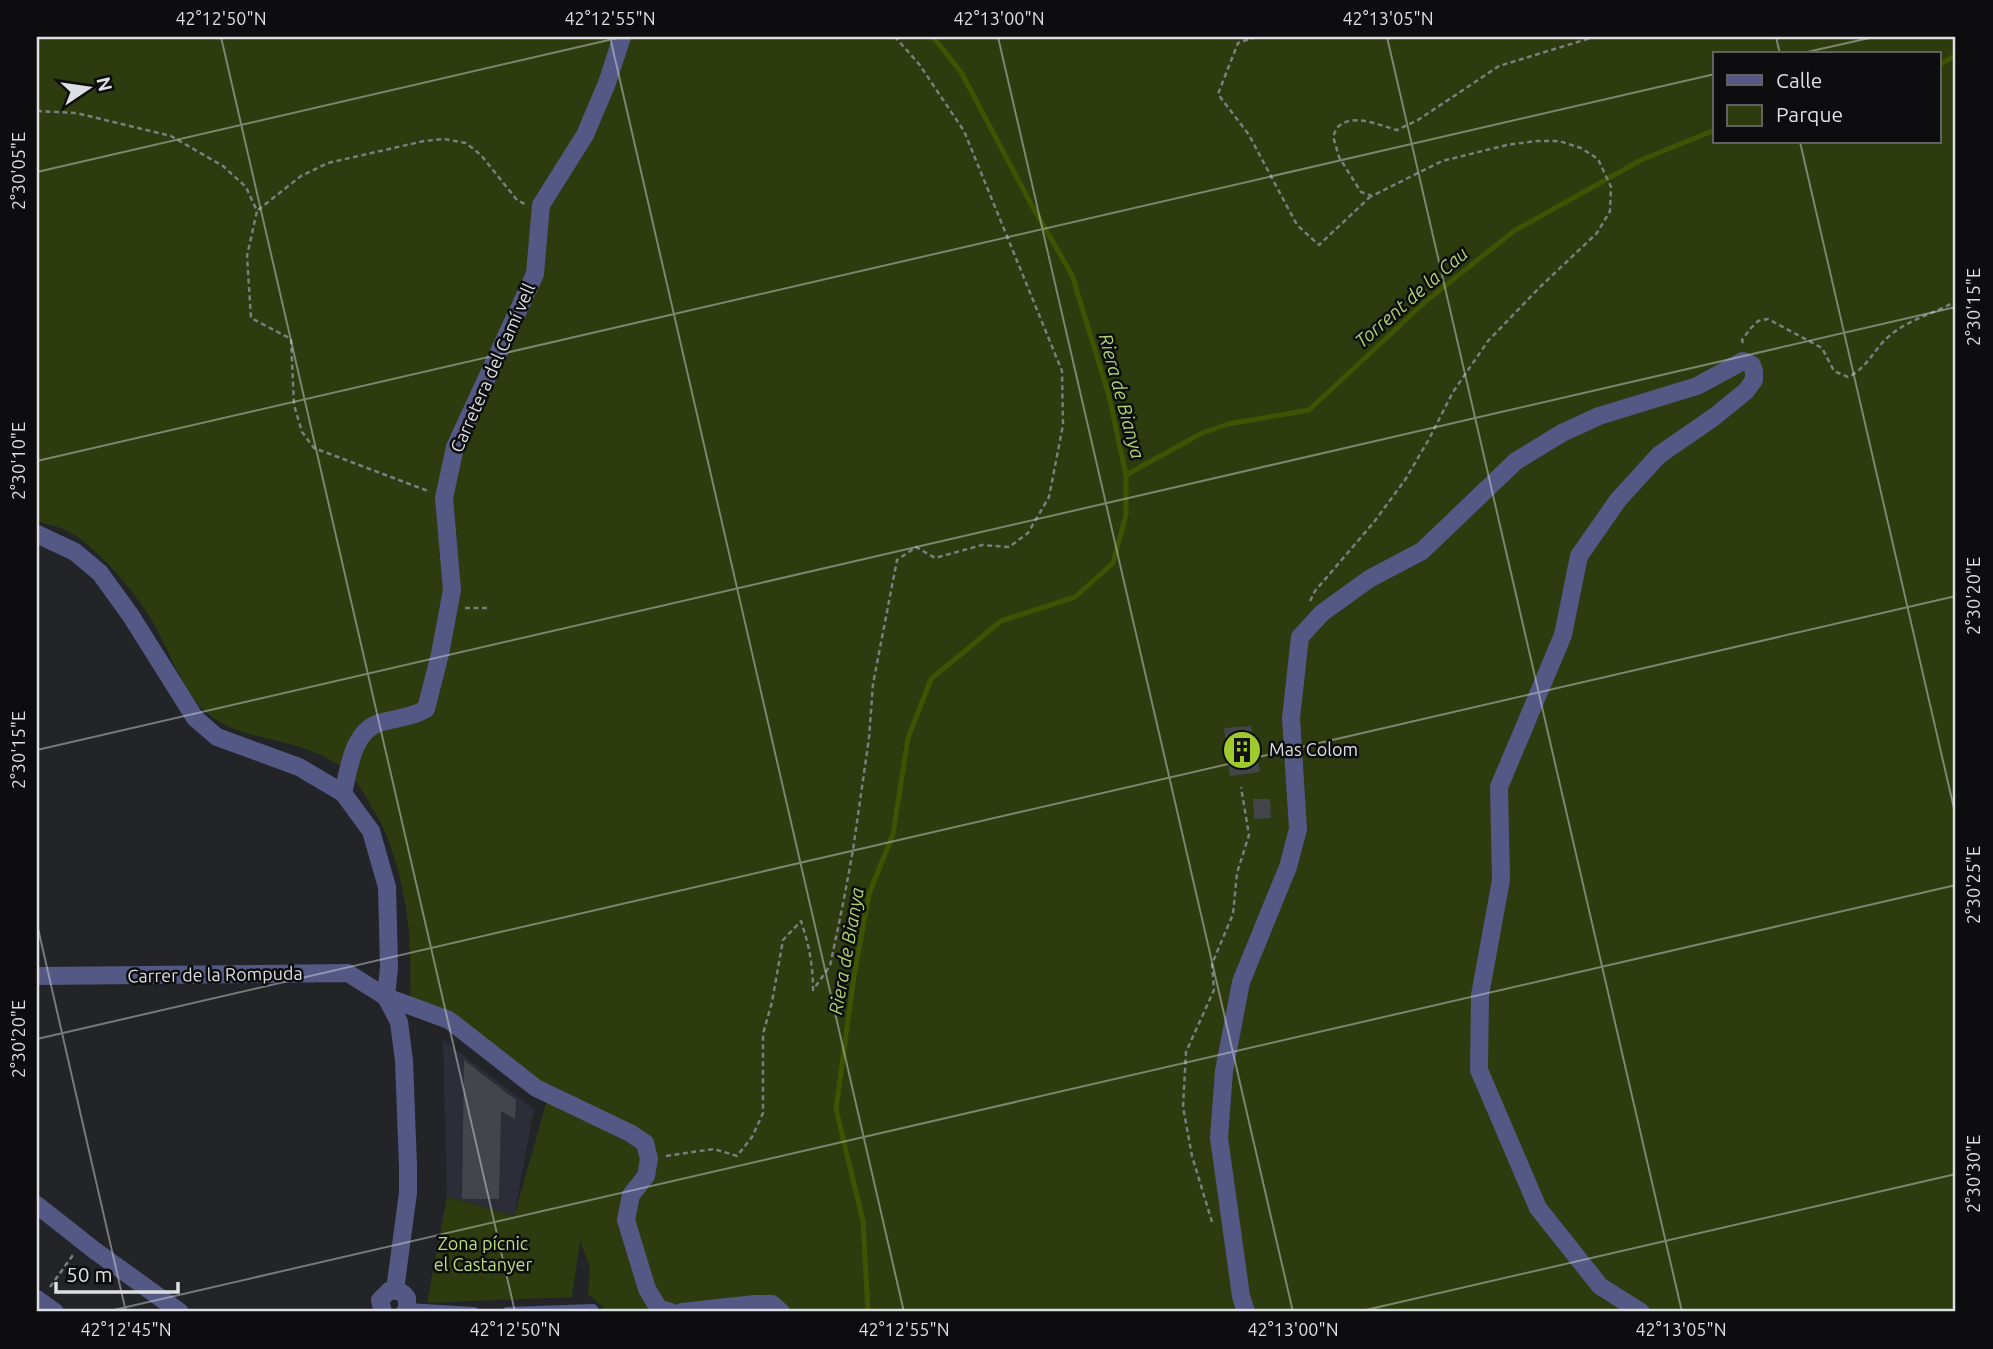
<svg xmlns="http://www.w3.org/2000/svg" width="1993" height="1349" font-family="Ubuntu,sans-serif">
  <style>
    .built { fill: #2c2d36 }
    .green { fill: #2d3b0e; fill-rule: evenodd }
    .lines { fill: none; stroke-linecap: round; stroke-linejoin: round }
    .stream { stroke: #3f5403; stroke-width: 5 }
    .building { fill: #44454a }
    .path { stroke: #7c7d80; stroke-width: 2.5; stroke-dasharray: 5 3.5; stroke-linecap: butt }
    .lane { stroke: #535885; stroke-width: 10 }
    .street { stroke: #535885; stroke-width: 18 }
    .ticks { fill: none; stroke: #dedfe2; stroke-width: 2; stroke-opacity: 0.45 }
    .labels { text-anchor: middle; stroke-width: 5; stroke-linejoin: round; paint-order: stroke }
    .street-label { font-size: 18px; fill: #dedfe2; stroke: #0d0d0f }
    .poi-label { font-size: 18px; fill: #dedfe2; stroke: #0d0d0f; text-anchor: start }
    .park-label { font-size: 18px; fill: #bcdf7c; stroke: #0d0d0f }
    .water-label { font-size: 19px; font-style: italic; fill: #afd16e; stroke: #0d0d0f }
    .neatline { fill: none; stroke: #dedfe2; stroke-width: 2.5 }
    .ticks-label { font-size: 18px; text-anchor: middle; fill: #dedfe2 }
  </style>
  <rect width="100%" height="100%" fill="#232428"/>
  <!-- built -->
  <polygon class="built" points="443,1040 534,1109 514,1216 447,1197"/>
  <!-- green -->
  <path class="green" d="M 37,37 L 1956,37 L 1956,1312 L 604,1312 L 602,1306 L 588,1294 L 590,1267 L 580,1241 L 572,1297 L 427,1303 L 447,1197 L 514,1216 L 547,1100 L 453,1031 L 411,1013 C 410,987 411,960 409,933 C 407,901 395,850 380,821 C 377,814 372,809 369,802 C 363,792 358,782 349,773 C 337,762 322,755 308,750 C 272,736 228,737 201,707 C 183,688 169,652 156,628 C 141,599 104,555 76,536 C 65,528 50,525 37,521 ZM 1715,54 L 1939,54 L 1939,142 L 1715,142 Z"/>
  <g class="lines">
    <!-- stream -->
    <g class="stream">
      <polyline points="1939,65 1956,55"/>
      <polyline points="1126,475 1202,433 1228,424 1309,410 1426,301 1514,231 1641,160 1715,130"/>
      <polyline points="868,1312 863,1221 836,1109 854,976 869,894 893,834 908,738 931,679 1001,621 1075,597 1113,563 1126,515 1126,475 1109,396 1072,275 1031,204 961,72 933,37"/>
    </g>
  </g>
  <!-- building -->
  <g class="building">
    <polygon points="1251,726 1260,772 1230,776 1224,728"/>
    <polygon points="1253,799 1270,799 1271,818 1254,819"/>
    <polygon points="464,1060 516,1100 515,1119 501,1111 499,1199 462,1199"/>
  </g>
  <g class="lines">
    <!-- path -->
    <g class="path">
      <polyline points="1256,37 1238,43 1218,94 1249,135 1297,225 1319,245 1371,196"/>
      <polyline points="37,111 76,113 171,136 223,166 246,187 257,211 247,256 251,318 291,339 294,405 302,432 314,448 428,491"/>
      <polyline points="258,210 301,176 328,163 424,141 444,139 466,143 481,155 517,200 525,204"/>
      <path d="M 1743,343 L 1742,340 L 1750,329 L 1758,321 L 1768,319 L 1822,348 L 1834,371 L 1848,377 C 1866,369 1873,351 1887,338 C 1906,320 1934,314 1956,301"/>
      <path d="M 1310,601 L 1315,591 L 1374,522 L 1405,480 L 1429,439 L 1453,392 L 1488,341 L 1541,286 L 1597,233 L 1610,211 L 1611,187 L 1598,159 L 1581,148 L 1559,141 L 1536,141 L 1507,145 L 1442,161 L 1372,196 L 1361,192 L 1339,157 L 1333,136 C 1335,133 1336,128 1339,126 C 1354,113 1381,126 1397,130 L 1418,120 L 1499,66 L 1594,37"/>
      <polyline points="465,608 488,608"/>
      <path d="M 666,1156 L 714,1149 L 737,1156 L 752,1137 L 763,1113 L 763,1034 L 772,1002 L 783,940 L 801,921 C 809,945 813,965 813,990 L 830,966 L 843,904 L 853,850 L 869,738 L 873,684 L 897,560 L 916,547 L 935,558 L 982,545 L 1009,547 L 1028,533 L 1049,497 L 1063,425 L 1062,371 L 964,131 L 919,64 L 895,37"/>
      <polyline points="1212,1222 1192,1156 1183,1107 1186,1052 1214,990 1212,964 1233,914 1237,873 1249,835 1241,787"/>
      <polyline points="50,1287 73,1255"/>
    </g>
    <!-- lane -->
    <g class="lane">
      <polyline points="407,1308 474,1312"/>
      <polyline points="507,1312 593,1309"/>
    </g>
    <!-- street -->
    <g class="street">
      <polyline points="37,534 75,552 100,573 131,616 195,718 217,737 299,767 343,793 371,831 387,887 389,967 386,997"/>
      <path d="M 343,793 C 349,770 352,732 379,723 C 395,718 411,718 426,709 L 440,654 L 452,590 L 444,498 L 455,447 L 535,274 L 541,205 L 585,135 L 607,83 L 622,37"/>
      <polyline points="37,976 348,973 386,997 449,1020 536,1088 630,1133 645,1143 649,1159 646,1176 631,1195 626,1220 647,1289 659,1309 671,1312"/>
      <polyline points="386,997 399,1022 404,1061 408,1166 408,1193 395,1290"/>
      <polyline points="37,1205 94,1250 180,1312"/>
      <polyline points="37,1299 55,1312"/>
      <path d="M 383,1312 L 380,1300 L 389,1291 C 397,1290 402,1291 407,1298 L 407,1308 L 405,1312"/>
      <polyline points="682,1312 755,1304 772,1304 781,1312"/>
      <polyline points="1246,1312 1241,1296 1219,1138 1224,1071 1241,982 1288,867 1298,829 1291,718 1300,637 1322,613 1369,579 1422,551 1516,461 1562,433 1599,416 1697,386 1743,361 1752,365 1754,371 1754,380 1746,391 1714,417 1659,455 1618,500 1579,556 1563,635 1499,787 1501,880 1480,995 1479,1070 1538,1208 1600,1286 1641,1312"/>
    </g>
  </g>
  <!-- ticks -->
  <path class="ticks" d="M 221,37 L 515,1312M 610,37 L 904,1312M 998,37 L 1293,1312M 1387,37 L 1682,1312M 1776,37 L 1780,54M 1798,54 L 1874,37M 1800,142 L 1956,817M 37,172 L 622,37M 37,461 L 1715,74M 37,750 L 1956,307M 37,924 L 126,1312M 37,1039 L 1956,596M 105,1312 L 1956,885M 1357,1312 L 1956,1174"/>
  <!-- icons -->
  <defs>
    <symbol id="building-disc" viewBox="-11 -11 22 22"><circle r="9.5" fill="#9eca2e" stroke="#0d0d0f"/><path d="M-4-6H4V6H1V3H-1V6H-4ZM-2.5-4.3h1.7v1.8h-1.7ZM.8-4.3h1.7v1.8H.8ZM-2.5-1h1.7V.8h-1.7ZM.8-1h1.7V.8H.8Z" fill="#111"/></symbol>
  </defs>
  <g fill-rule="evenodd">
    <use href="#building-disc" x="1220" y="728" width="44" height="44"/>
  </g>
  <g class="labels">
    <!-- street labels -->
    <g class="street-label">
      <text transform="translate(493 368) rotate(-66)" y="6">Carretera del Camí vell</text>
      <text transform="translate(215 975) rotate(-1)" y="6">Carrer de la Rompuda</text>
    </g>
    <!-- poi labels -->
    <g class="poi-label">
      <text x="1269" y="756">Mas Colom</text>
    </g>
    <!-- park labels -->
    <g class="park-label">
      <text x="483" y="1250">Zona pícnic<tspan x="483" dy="21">el Castanyer</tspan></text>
    </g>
    <!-- water labels -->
    <g class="water-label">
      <text transform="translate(1411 297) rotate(-41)" y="7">Torrent de la Cau</text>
      <text transform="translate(1122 396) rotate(75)" y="7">Riera de Bianya</text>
      <text transform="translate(846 951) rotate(-80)" y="7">Riera de Bianya</text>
    </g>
  </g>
  <!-- border -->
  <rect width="1993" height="1349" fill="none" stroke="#0d0d0f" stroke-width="77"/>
  <!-- legend -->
  <rect x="1713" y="52" width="228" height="91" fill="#0d0d0f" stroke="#616163" stroke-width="2"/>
  <rect x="1727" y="75" width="35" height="10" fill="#535885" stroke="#616163" stroke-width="2"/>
  <text x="1776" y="88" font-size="21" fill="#dedfe2">Calle</text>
  <rect x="1727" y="105" width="35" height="21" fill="#2d3b0e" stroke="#616163" stroke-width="2"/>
  <text x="1776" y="122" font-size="21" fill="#dedfe2">Parque</text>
  <!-- north arrow -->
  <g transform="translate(88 88) rotate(77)" stroke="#0d0d0f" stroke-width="5" paint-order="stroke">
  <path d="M0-5L12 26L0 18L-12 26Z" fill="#dedfe2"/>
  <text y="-10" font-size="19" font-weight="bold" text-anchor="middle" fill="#dedfe2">N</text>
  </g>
  <!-- scale -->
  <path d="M56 1282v10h122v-10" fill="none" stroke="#dedfe2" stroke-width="3.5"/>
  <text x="66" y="1282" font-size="21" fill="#dedfe2" stroke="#0d0d0f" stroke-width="5" paint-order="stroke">50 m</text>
  <rect x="38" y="38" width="1916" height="1272" class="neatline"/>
  <g class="ticks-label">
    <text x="221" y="25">42°12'50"N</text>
    <text x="610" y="25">42°12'55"N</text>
    <text x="999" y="25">42°13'00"N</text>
    <text x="1388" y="25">42°13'05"N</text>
    <text transform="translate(19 171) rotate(-90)" y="6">2°30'05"E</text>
    <text transform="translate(1974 307) rotate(-90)" y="6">2°30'15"E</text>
    <text transform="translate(19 461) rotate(-90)" y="6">2°30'10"E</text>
    <text transform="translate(1974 596) rotate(-90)" y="6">2°30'20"E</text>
    <text transform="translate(19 750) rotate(-90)" y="6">2°30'15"E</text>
    <text transform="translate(1974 885) rotate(-90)" y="6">2°30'25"E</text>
    <text transform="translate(19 1039) rotate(-90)" y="6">2°30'20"E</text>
    <text transform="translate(1974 1174) rotate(-90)" y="6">2°30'30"E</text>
    <text x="126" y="1336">42°12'45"N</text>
    <text x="515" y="1336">42°12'50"N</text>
    <text x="904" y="1336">42°12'55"N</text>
    <text x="1293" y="1336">42°13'00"N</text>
    <text x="1681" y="1336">42°13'05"N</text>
  </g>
</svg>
